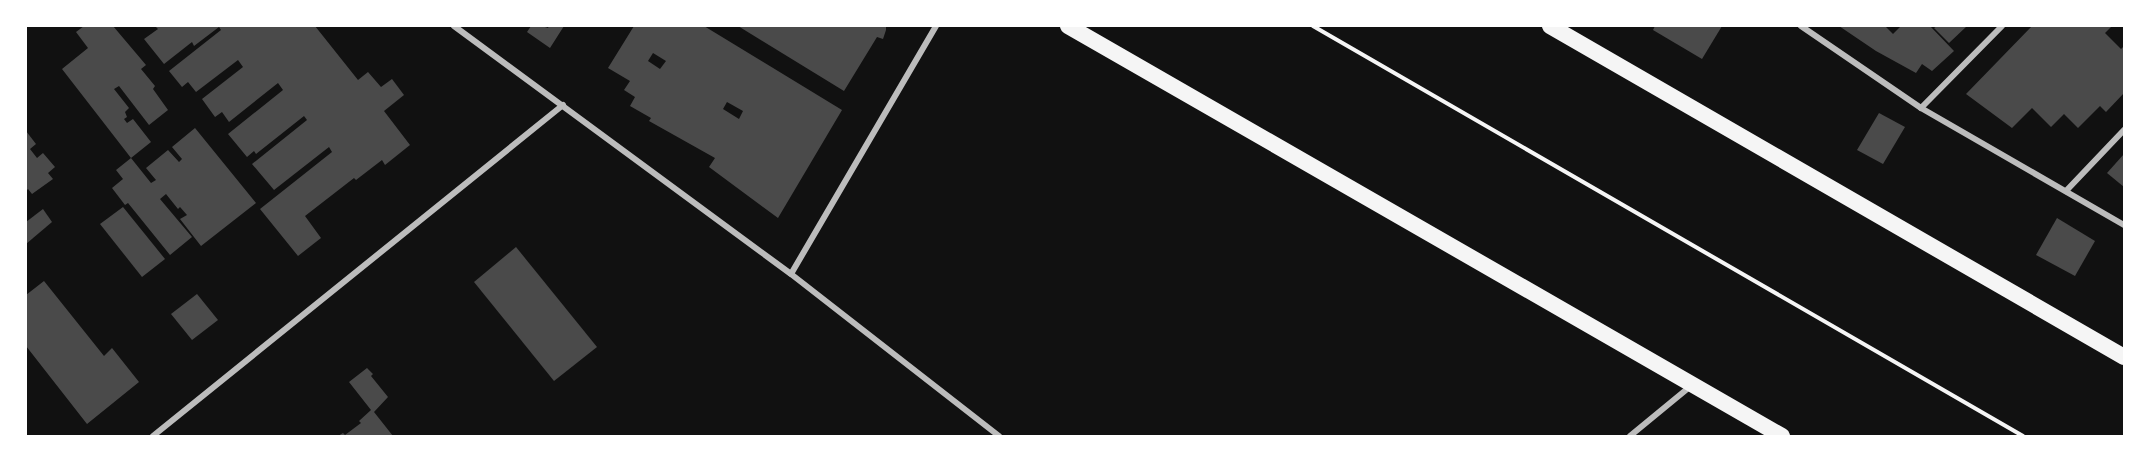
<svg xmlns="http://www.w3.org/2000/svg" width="2150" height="462" font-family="Ubuntu,sans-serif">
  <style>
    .building { fill: #4a4a4a; fill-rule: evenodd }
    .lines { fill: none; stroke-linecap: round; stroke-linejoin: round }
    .path { stroke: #f5f5f5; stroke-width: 4 }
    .minor { stroke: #bcbcbc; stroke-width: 6 }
    .trunk { stroke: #f5f5f5; stroke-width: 16 }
  </style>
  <rect width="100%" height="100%" fill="#111"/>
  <!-- building -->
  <g class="building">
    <polygon points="84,26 113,26 146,65 141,69 155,86 153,89 168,110 149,125 119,86 114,89 129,108 125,112 127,117 124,119 127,123 133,119 151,142 131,158 62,69 88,48 76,32"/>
    <polygon points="155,26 315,26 358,80 368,72 381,87 392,79 404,95 384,111 410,145 385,165 382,160 356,180 354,178 305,216 321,238 298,256 260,209 332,152 329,147 274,190 252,164 307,120 304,116 256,154 254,151 247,157 228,134 283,90 278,83 229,122 222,112 215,117 202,99 243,67 238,60 196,92 188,82 182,87 169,71 221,30 219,27 194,46 192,42 164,64 144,39 158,29"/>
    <polygon points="531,26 542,26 548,28 549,26 564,26 550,48 527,32"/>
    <path d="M 634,26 L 704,26 L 842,110 L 778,218 L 709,167 L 715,158 L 649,121 L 651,118 L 630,106 L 635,97 L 624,90 L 630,81 L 608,68 ZM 653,53 L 666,61 L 660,69 L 648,61 ZM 727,102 L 743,111 L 739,119 L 723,109 Z"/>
    <polygon points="738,26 886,26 886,30 883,39 877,37 844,91"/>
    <polygon points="1655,26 1722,26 1702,59 1653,30"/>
    <polygon points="1839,26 1885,26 1893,34 1901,26 1930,26 1954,51 1932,71 1922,64 1916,73 1876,51"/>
    <polygon points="1937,26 1967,26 1949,43 1934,28"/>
    <polygon points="2032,26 2112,26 2105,33 2121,49 2124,46 2124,93 2106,112 2100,106 2078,128 2064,114 2051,127 2032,108 2012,128 1966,94"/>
    <polygon points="1879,113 1905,127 1883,164 1857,150"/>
    <polygon points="195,128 256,203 201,246 180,219 187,215 180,207 178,209 166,194 160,199 192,237 170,255 128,203 125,205 112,188 123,179 116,170 131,158 151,183 156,180 146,168 168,150 179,162 182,159 172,147"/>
    <polygon points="26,131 36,144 30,149 37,158 43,153 55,167 48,173 53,179 32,194 28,189 26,191"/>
    <polygon points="2124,154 2124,187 2107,173"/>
    <polygon points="123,207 165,259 142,277 100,224"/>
    <polygon points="43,209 52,222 26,244 26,222"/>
    <polygon points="2057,218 2095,241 2075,276 2036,255"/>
    <polygon points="516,247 597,347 554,381 474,282"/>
    <polygon points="44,281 104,356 112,348 139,382 87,424 26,346 26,295"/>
    <polygon points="197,294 218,320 192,340 171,314"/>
    <polygon points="367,368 373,374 371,376 388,397 374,412 393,436 338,436 343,433 345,435 361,423 359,421 371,410 349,382"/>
  </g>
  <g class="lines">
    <!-- path -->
    <polyline class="path" points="1313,26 2023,436"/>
    <!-- minor -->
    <g class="minor">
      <polyline points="454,26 791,274 999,436"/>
      <polyline points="1801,26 1921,108 2124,225"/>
      <polyline points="1921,108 2002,26"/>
      <polyline points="2066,191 2124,130"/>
      <polyline points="791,274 936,26"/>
      <polyline points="153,436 563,105"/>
      <polyline points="1630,436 1692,385"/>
    </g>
    <!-- trunk -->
    <g class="trunk">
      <polyline points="1068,26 1782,436"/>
      <polyline points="1550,26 2124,357"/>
    </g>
  </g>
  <!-- border -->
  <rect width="2150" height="462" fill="none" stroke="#ffffff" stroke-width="54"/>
</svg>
